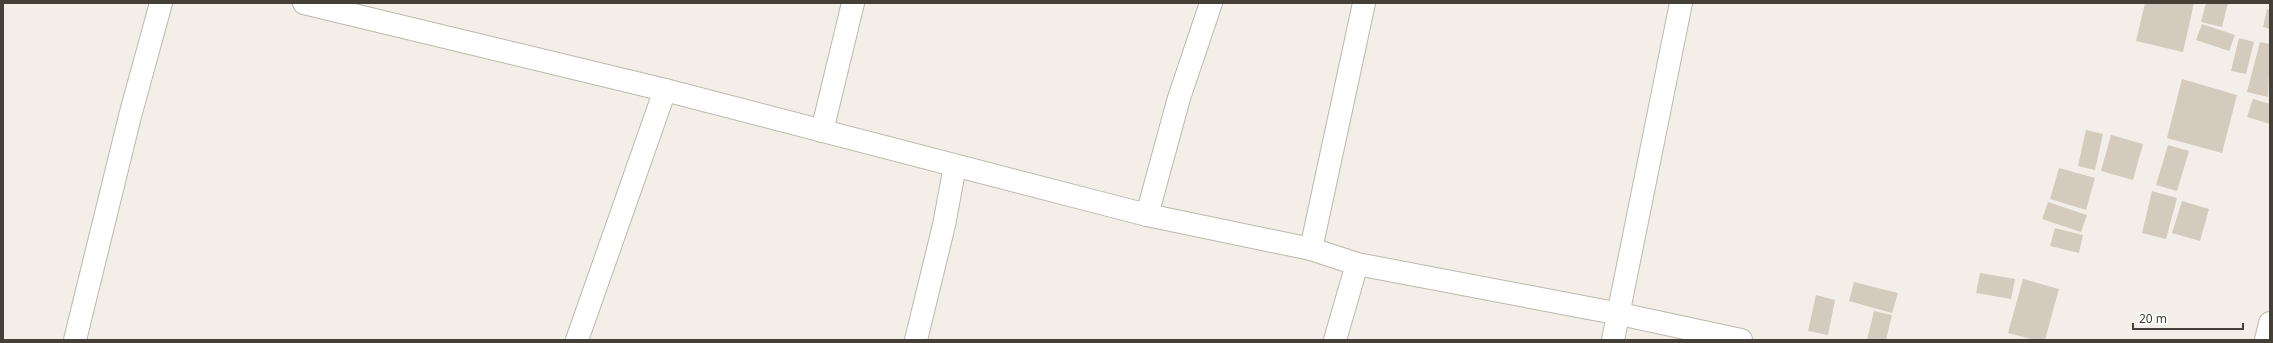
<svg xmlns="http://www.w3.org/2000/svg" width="2273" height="343" font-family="'Noto Sans',sans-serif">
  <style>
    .building { fill: #d4cbbe }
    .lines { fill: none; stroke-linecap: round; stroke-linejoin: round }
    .minor-casing { stroke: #beb7ab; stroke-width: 24 }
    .minor { stroke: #fff; stroke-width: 22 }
  </style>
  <rect width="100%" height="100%" fill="#f3efe8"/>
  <!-- building -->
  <g class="building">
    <polygon points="2145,3 2194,3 2183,52 2136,41"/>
    <polygon points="2206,3 2228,3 2222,27 2201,22"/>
    <polygon points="2267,9 2270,10 2270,29 2263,27"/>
    <polygon points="2202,24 2235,35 2229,51 2196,40"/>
    <polygon points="2239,38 2254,42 2246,74 2231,71"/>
    <polygon points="2260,42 2270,44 2268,97 2247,92"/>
    <polygon points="2182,79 2237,95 2222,153 2167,138"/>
    <polygon points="2253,99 2270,104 2270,124 2247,117"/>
    <polygon points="2086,130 2103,134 2095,170 2078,166"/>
    <polygon points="2111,135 2143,144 2133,180 2101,171"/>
    <polygon points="2168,145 2189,151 2177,191 2156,185"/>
    <polygon points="2059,168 2095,178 2086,210 2050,199"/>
    <polygon points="2152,191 2177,198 2166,239 2142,233"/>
    <polygon points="2182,201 2209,209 2200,241 2172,233"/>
    <polygon points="2048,202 2087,215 2081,232 2042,219"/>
    <polygon points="2055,228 2083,235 2079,253 2050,246"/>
    <polygon points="1980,273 2015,279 2011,299 1976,293"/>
    <polygon points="2023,279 2059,289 2045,340 2035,340 2008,333"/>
    <polygon points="1854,282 1898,293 1892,313 1849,301"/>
    <polygon points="1816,295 1835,300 1828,335 1808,331"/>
    <polygon points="1874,311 1892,315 1886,340 1867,340"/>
  </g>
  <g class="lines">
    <defs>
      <g id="minor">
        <polyline points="304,3 665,90 1147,215 1311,249 1357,264 1620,314 1741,340"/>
        <polyline points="822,131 853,3"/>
        <polyline points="1147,215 1179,98 1211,3"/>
        <polyline points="1311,249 1364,3"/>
        <polyline points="75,340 130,116 161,3"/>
        <polyline points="577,340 665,90"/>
        <polyline points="916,340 944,225 955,166"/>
        <polyline points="1335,340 1357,264"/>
        <polyline points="1613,340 1681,3"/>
        <polyline points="2266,340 2270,323"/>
      </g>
    </defs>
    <!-- minor casing -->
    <use href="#minor" class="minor-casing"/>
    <!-- minor -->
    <use href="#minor" class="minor"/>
  </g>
  <!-- border -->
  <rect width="2273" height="343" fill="none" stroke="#454037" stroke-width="8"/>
  <!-- scale -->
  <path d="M2133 323v6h110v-6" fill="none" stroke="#454037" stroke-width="2"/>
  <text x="2139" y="323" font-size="12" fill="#454037" stroke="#ffffff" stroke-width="3" paint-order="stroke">20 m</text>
</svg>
